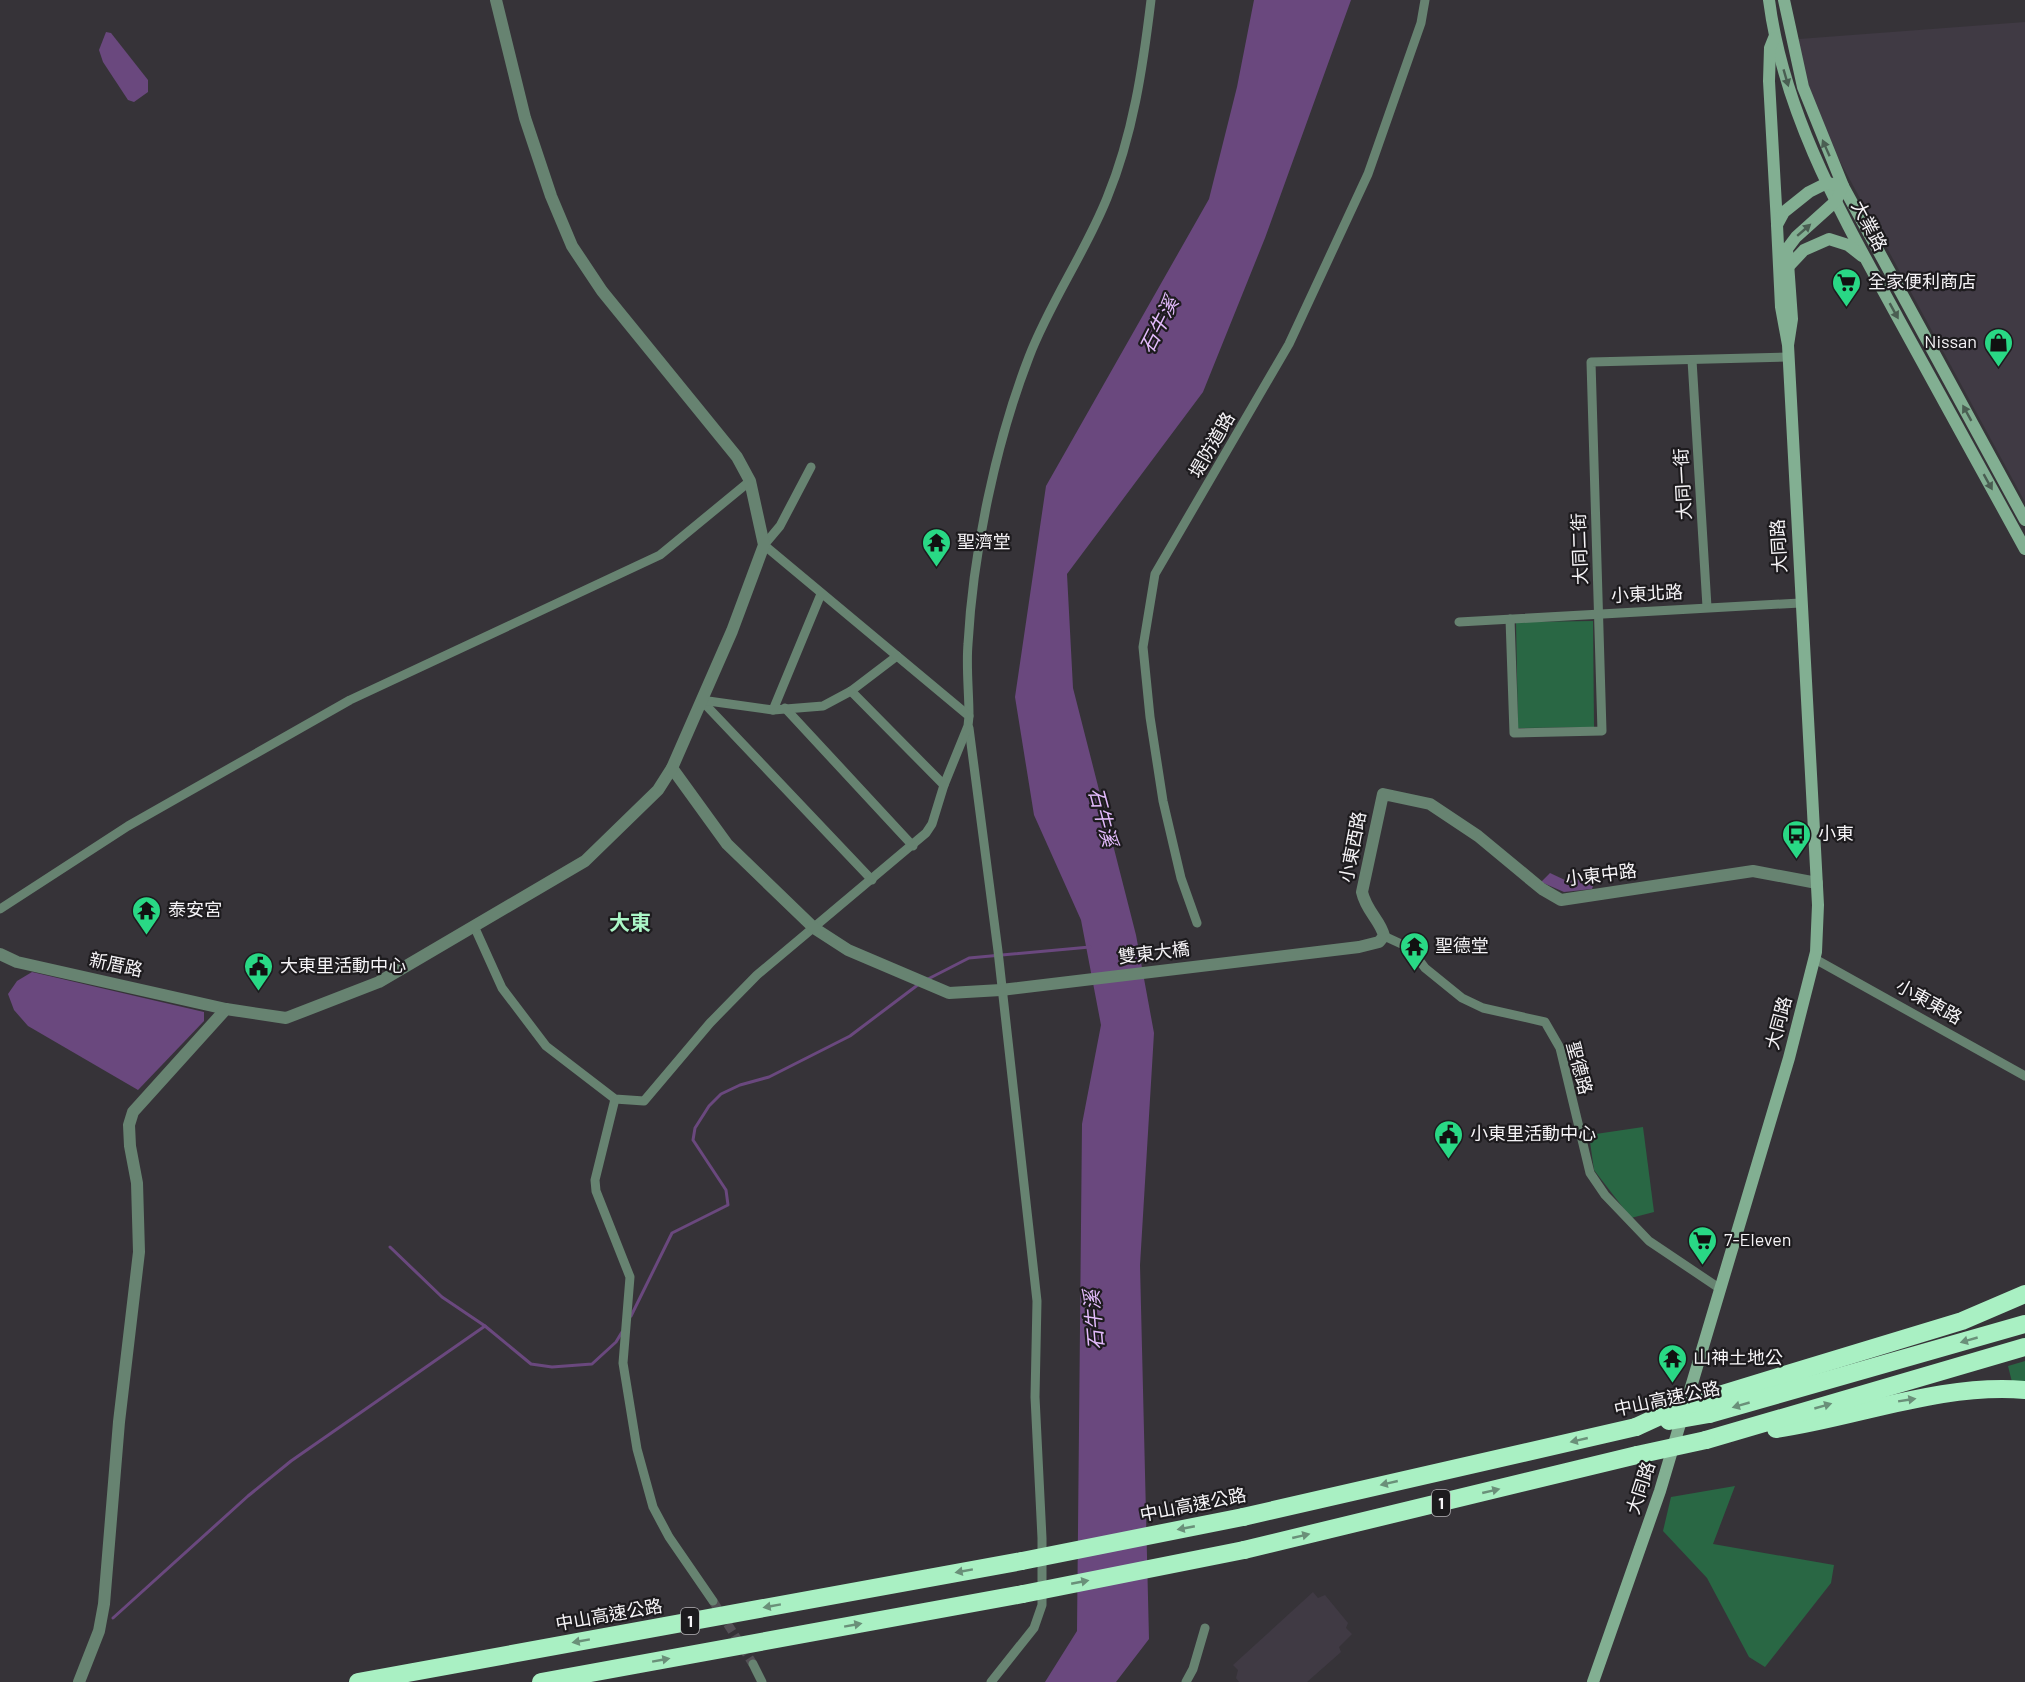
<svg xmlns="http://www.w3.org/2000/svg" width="2025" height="1682" font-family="Barlow,'Noto Sans TC',sans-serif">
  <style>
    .built { fill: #403a44 }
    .green { fill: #296744 }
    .water { fill: #6a487e }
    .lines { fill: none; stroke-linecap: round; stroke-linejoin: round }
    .stream { stroke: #6a487e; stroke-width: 3 }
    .minor-tunnel { stroke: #535055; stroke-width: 9; stroke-dasharray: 9 4.5; stroke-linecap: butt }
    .minor { stroke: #678371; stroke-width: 9 }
    .tertiary { stroke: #678371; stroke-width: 12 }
    .secondary { stroke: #82af92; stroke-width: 12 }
    .motorway { stroke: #a9f0c3; stroke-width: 18 }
    .motorway-bridge { stroke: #a9f0c3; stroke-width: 18 }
    .oneway { fill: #4a5e52 }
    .oneway2 { fill: #6a9079 }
    .labels { text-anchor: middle; stroke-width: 4.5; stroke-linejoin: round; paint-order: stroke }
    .shield { fill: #1d1b1e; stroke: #b5b3b6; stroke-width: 1.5 }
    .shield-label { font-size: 16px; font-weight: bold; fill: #f6f4f7 }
    .street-label { font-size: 18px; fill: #f6f4f7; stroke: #1d1b1e }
    .poi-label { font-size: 18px; fill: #f6f4f7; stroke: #1d1b1e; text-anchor: start }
    .water-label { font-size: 20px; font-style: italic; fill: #e3bbfc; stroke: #1d1b1e }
    .quarter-label { font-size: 21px; font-weight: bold; fill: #abf7c7; stroke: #1d1b1e }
  </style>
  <rect width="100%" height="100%" fill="#363338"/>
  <!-- built -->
  <g class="built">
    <polygon points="2025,22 2025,502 1824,132 1798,53 1799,39"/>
    <polygon points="1313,1592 1318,1598 1325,1595 1348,1623 1346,1628 1352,1634 1339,1647 1341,1652 1307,1682 1239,1682 1236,1678 1238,1670 1233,1665"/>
  </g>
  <!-- green -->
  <g class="green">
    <polygon points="1593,621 1594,727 1518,728 1516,622"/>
    <polygon points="1643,1127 1654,1212 1631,1218 1594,1170 1589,1135"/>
    <polygon points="2025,1361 2025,1383 2012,1382 2008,1366"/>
    <polygon points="1735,1486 1713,1544 1834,1565 1831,1583 1765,1667 1749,1657 1707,1578 1663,1531 1671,1497"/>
  </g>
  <!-- water -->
  <g class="water">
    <polygon points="1254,0 1351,0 1265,238 1203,392 1067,574 1073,688 1136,935 1154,1033 1140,1265 1149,1639 1116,1682 1045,1682 1077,1631 1082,1124 1101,1025 1081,920 1034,815 1015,697 1046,486 1209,199 1237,87"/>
    <polygon points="106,32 111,33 148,80 148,92 134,102 128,100 103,62 99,50"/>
    <polygon points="1550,873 1567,881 1587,878 1595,880 1592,889 1564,892 1541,882"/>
    <polygon points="32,972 204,1012 204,1021 138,1090 28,1026 14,1010 8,994 17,981"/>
  </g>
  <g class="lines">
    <!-- stream -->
    <g class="stream">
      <polyline points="928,979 969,958 1090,947"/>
      <polyline points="390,1247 442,1297 485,1326"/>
      <polyline points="631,1316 672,1233 728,1205 726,1190 693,1140 695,1128 709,1106 721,1094 740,1085 769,1077 850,1036 919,984"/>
      <polyline points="113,1618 248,1496 291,1461 485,1326 531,1364 552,1367 592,1364 616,1342 622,1332"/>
    </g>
    <!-- minor-tunnel -->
    <polyline class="minor-tunnel" points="713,1601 753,1664"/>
    <!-- minor -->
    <g class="minor">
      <polyline points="1692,360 1707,607"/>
      <polyline points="1510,619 1514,733 1602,731 1591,362 1789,357"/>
      <polyline points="1459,622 1800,603"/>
      <polyline points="851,691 944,785"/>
      <polyline points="701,700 872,880"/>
      <polyline points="701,700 773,710 823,706 851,691 897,656"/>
      <polyline points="785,708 913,846"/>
      <polyline points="773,710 821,594"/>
      <path d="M 969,716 C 969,692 966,667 968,644 C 973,552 996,442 1029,357 C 1050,302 1085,253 1107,198 C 1133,135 1143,67 1151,0"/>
      <polyline points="969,728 998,951 1037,1301 1035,1397 1042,1538 1042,1605 1034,1628 991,1682"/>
      <polyline points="0,909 128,826 350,700 660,555 750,481"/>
      <polyline points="1197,923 1181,878 1163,801 1150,717 1143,647 1155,574 1289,344 1368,174 1421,23 1425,0"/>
      <polyline points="474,926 502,988 546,1046 615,1099 644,1101 710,1023 757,975 926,833 932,824 944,785 968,726 969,716 764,545 780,526 811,467"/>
      <polyline points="1384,936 1410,948 1425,968 1462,998 1483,1008 1545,1022 1560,1048 1590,1173 1605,1195 1649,1241 1719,1288"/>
      <polyline points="1815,959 2025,1076"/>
      <polyline points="615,1099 595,1180 596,1191 630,1277 623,1363 637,1449 653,1507 669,1537 713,1601"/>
      <polyline points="753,1664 762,1682"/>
      <polyline points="1186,1682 1193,1669 1205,1628"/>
    </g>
    <!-- tertiary -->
    <g class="tertiary">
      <path d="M 672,768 L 727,844 L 814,928 L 848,950 L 949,993 L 1001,990 L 1359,947 L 1379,942 L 1384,936 C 1381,921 1366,911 1362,892 L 1383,794 L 1430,804 L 1478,836 L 1542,889 L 1561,900 L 1753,871 L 1817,883"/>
      <polyline points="0,954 17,962 226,1009"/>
      <polyline points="79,1682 99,1631 104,1604 119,1422 139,1252 137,1183 130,1146 129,1125 133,1112 226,1009 286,1018 379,982 585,861 658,790 672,768 732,631 764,545 750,481 737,457 602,291 572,246 551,196 525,118 496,0"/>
    </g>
    <!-- secondary -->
    <g class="secondary">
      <path d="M 1769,0 C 1784,116 1843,217 1898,318 C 1940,395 1983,472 2025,549"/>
      <polyline points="1784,0 1803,87 1843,186 2025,520"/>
      <polyline points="1774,38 1770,48 1769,81 1777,224"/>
      <polyline points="1789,266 1804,250 1829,239 1848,245 1862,256"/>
      <polyline points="1593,1682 1660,1491 1789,1058 1816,952 1818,905 1788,345 1781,307 1777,225 1784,212 1809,192 1827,183 1843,186 1836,201 1796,237 1787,249 1792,319 1788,345"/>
    </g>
    <!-- motorway -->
    <g class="motorway">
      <polyline points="1719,1395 1962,1321 2025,1294"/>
      <polyline points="1709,1414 2025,1324"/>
      <path d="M 1776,1429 C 1858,1417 1940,1383 2025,1390"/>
      <polyline points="1706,1440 2025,1347"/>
      <polyline points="1243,1517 1636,1427"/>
      <polyline points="1244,1550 1637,1455"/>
      <polyline points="358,1682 1022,1561"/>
      <polyline points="541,1682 1023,1594"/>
    </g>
    <!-- motorway-bridge -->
    <g class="motorway-bridge">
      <polyline points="1669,1421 1709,1414"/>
      <polyline points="1636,1427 1673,1410 1719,1395"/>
      <polyline points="1637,1455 1706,1440"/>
      <polyline points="1022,1561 1243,1517"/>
      <polyline points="1023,1594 1244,1550"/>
    </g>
  </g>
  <!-- one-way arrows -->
  <defs><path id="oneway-solid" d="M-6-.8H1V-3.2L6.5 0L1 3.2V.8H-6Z" transform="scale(1.5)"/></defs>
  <g class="oneway">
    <use href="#oneway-solid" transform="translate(1786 78) rotate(74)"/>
    <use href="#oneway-solid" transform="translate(1826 148) rotate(-114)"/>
    <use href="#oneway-solid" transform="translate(1804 230) rotate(-41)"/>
    <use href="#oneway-solid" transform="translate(1894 311) rotate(61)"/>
    <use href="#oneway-solid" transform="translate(1967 413) rotate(-119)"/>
    <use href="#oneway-solid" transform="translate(1988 482) rotate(61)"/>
  </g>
  <g class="oneway2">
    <use href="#oneway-solid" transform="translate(1969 1340) rotate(164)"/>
    <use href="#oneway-solid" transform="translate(1907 1400) rotate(-9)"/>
    <use href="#oneway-solid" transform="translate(1741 1405) rotate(164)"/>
    <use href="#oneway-solid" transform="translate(1823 1406) rotate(-16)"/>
    <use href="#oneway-solid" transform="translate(1579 1440) rotate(167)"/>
    <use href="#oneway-solid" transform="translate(1389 1483) rotate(167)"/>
    <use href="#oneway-solid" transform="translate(1491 1491) rotate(-13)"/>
    <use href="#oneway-solid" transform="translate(1186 1528) rotate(169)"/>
    <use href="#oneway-solid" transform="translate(1301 1536) rotate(-13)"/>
    <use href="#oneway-solid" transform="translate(964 1571) rotate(170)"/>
    <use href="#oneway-solid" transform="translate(1080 1582) rotate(-11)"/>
    <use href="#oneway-solid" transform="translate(772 1606) rotate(170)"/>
    <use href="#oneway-solid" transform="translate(853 1625) rotate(-10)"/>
    <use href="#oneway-solid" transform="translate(581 1641) rotate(170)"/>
    <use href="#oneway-solid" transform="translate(661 1660) rotate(-10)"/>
  </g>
  <!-- icons -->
  <defs>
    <symbol id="supermarket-pin" viewBox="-11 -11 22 30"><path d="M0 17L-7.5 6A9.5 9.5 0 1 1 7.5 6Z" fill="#29d885" stroke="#1d1b1e"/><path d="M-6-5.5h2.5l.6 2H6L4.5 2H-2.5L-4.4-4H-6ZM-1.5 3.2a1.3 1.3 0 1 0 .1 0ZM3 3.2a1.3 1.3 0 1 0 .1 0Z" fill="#111"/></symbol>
    <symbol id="shop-pin" viewBox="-11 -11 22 30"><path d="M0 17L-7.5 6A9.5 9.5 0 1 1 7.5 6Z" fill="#29d885" stroke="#1d1b1e"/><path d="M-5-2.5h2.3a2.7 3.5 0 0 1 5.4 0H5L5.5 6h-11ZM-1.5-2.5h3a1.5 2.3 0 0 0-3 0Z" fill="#111"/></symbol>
    <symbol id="temple-pin" viewBox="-11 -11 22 30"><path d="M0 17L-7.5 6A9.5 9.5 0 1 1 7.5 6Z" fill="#29d885" stroke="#1d1b1e"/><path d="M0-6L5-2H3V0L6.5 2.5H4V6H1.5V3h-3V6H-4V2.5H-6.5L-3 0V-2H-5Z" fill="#111"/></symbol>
    <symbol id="bus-pin" viewBox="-11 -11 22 30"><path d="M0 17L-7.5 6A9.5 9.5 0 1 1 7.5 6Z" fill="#29d885" stroke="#1d1b1e"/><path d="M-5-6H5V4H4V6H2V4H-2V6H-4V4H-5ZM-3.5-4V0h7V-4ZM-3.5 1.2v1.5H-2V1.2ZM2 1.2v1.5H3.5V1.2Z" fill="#111"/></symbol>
    <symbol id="civic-pin" viewBox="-11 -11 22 30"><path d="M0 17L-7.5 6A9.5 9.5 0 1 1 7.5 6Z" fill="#29d885" stroke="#1d1b1e"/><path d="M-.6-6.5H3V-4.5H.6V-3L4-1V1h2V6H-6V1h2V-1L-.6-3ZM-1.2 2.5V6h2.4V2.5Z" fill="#111"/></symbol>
  </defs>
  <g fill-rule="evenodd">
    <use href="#supermarket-pin" x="1830" y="266" width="33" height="45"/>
    <use href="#shop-pin" x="1982" y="326" width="33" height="45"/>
    <use href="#temple-pin" x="920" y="526" width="33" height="45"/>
    <use href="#bus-pin" x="1780" y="818" width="33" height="45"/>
    <use href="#temple-pin" x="130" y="894" width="33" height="45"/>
    <use href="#temple-pin" x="1398" y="930" width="33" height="45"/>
    <use href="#civic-pin" x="242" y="950" width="33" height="45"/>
    <use href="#civic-pin" x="1432" y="1118" width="33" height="45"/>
    <use href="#supermarket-pin" x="1686" y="1224" width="33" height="45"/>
    <use href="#temple-pin" x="1656" y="1342" width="33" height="45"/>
  </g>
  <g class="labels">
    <!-- shield labels -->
    <g class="shield">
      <rect x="1432" y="1490" width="18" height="26" rx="4.5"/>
      <rect x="681" y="1608" width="18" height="26" rx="4.5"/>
    </g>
    <g class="shield-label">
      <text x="1441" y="1509">1</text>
      <text x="690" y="1627">1</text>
    </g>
    <!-- street labels -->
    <g class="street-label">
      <text transform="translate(1869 226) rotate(62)" y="6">大業路</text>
      <text transform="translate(1212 445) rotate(-60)" y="6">堤防道路</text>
      <text transform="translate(1683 484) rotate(-93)" y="6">大同一街</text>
      <text transform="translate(1779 546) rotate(-93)" y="6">大同路</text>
      <text transform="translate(1580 549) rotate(-92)" y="6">大同二街</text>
      <text transform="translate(1647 594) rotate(-3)" y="6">小東北路</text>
      <text transform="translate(1353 847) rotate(-79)" y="6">小東西路</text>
      <text transform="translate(1601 875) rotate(-7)" y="6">小東中路</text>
      <text transform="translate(1154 953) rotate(-7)" y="6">雙東大橋</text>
      <text transform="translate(116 965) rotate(12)" y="6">新厝路</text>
      <text transform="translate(1929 1002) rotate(29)" y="6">小東東路</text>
      <text transform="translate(1779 1023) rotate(-75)" y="6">大同路</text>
      <text transform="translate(1579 1068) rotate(75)" y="6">聖德路</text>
      <text transform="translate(1667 1399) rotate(-12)" y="6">中山高速公路</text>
      <text transform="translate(1641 1488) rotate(-72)" y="6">大同路</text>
      <text transform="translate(1193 1505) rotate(-11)" y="6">中山高速公路</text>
      <text transform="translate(609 1615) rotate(-10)" y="6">中山高速公路</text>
    </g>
    <!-- poi labels -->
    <g class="poi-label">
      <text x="1868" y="288">全家便利商店</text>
      <text x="1977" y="348" text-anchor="end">Nissan</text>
      <text x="957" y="548">聖濟堂</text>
      <text x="1818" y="840">小東</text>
      <text x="168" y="916">泰安宮</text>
      <text x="1435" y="952">聖德堂</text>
      <text x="280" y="972">大東里活動中心</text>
      <text x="1470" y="1140">小東里活動中心</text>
      <text x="1724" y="1246">7-Eleven</text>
      <text x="1693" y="1364">山神土地公</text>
    </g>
    <!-- water labels -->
    <g class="water-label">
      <text transform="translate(1159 325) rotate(-63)" y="7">石牛溪</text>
      <text transform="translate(1103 817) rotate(75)" y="7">石牛溪</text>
      <text transform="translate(1094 1320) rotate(-95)" y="7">石牛溪</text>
    </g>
    <!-- quarter labels -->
    <g class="quarter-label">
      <text x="630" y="930">大東</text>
    </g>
  </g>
</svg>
